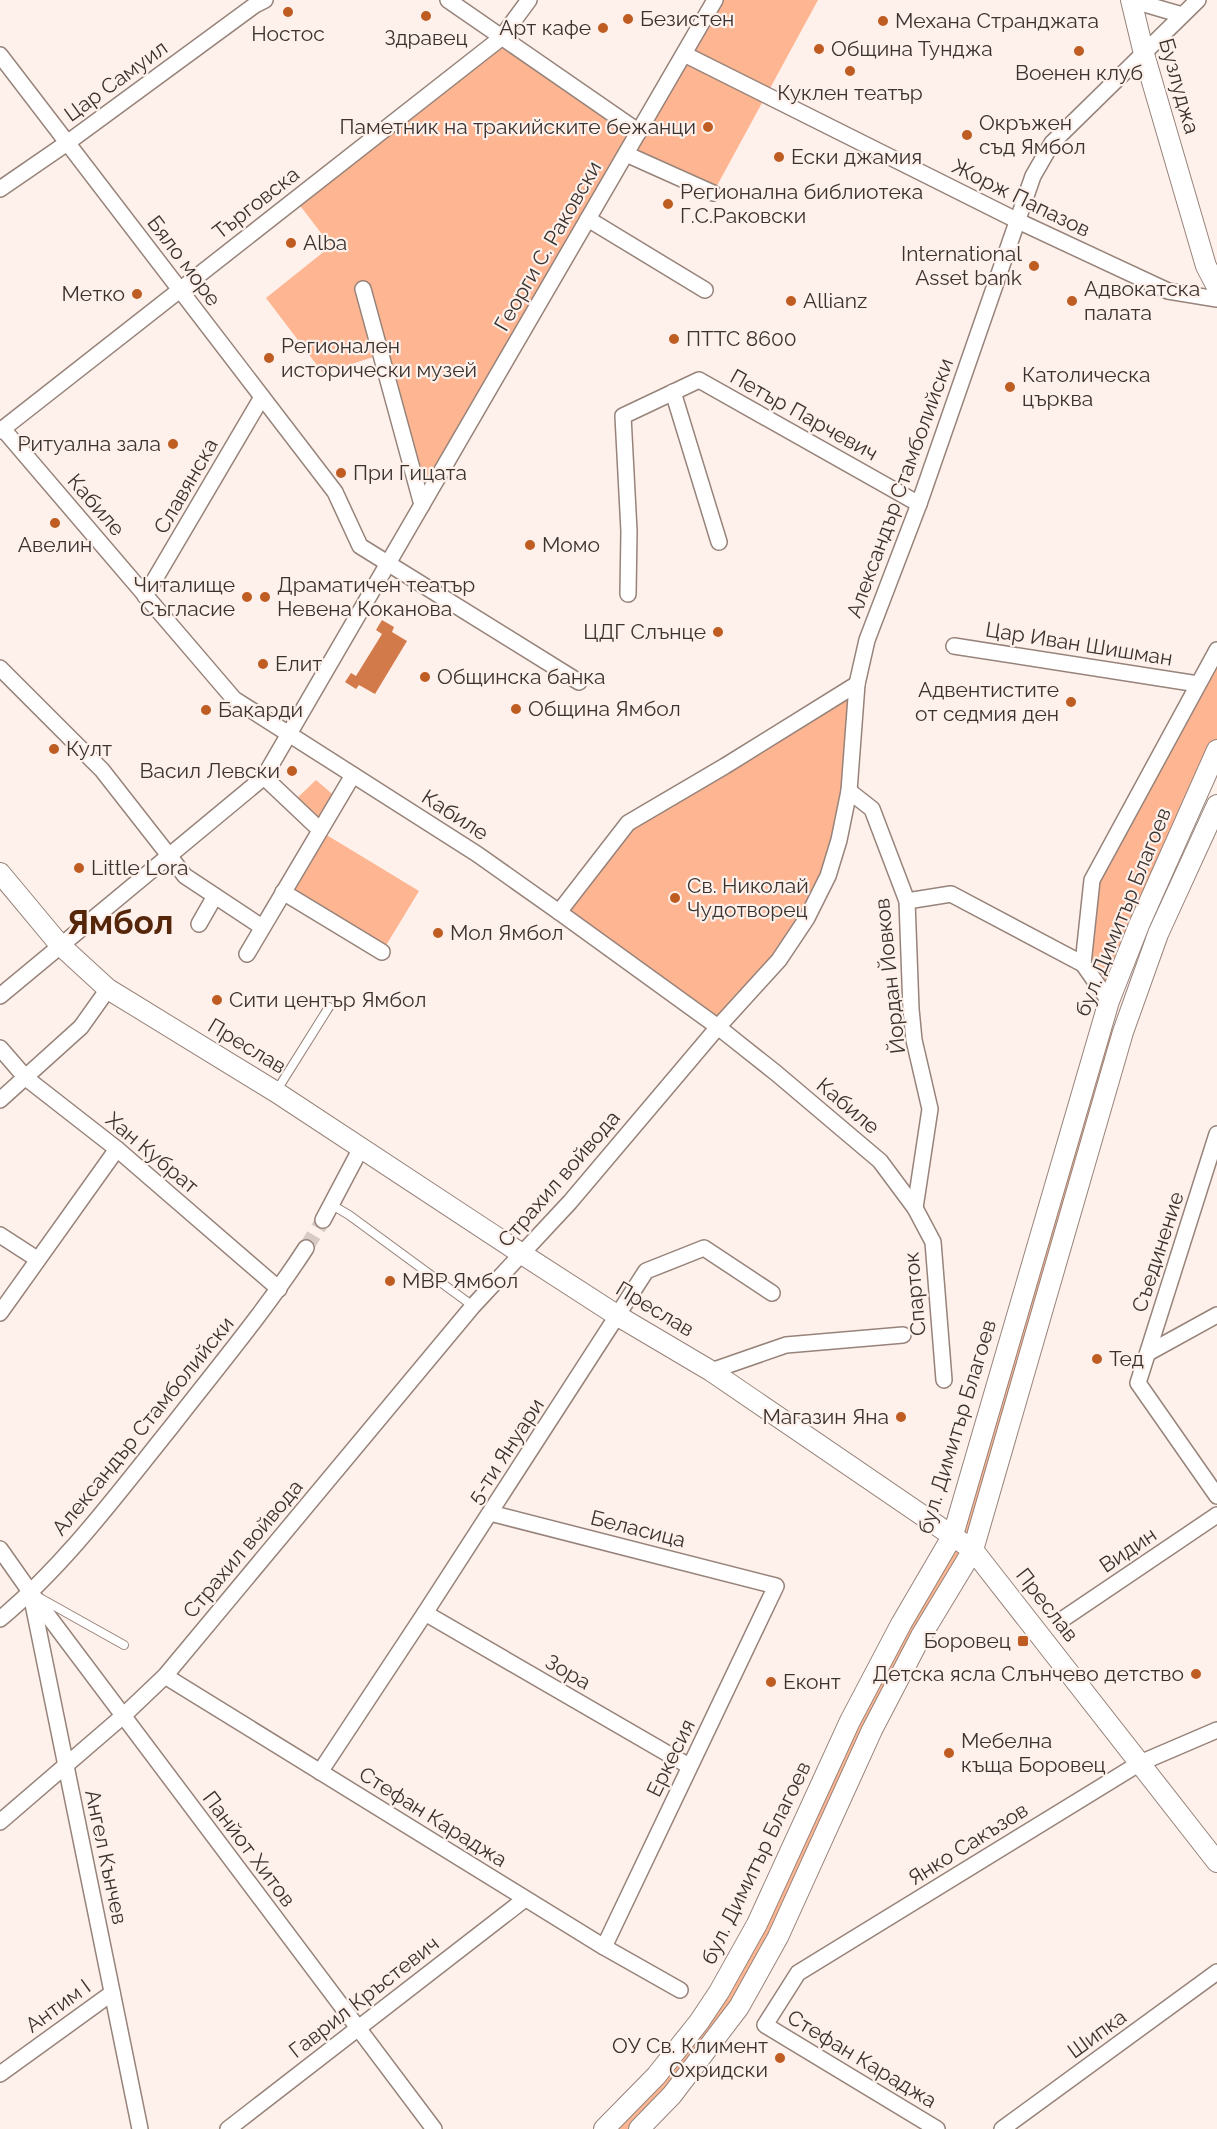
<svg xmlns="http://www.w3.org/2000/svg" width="1217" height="2129" font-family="Raleway,sans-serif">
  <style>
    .green { fill: #feb591 }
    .water { fill: #d37a4b }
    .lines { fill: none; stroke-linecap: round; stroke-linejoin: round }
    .street-tunnel { stroke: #d7cbc5; stroke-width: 15; stroke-dasharray: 15 8; stroke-linecap: butt }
    .lane-casing { stroke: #97837a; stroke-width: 10 }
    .street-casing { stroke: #97837a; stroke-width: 18 }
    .secondary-casing { stroke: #97837a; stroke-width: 22 }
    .lane { stroke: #fff; stroke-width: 8 }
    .street { stroke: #fff; stroke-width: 15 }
    .secondary { stroke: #fff; stroke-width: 20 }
    .poi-dot { fill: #be5c21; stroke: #fef1eb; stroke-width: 2 }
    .labels { text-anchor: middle; stroke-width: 4.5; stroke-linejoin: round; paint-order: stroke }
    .poi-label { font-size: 21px; fill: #3b332f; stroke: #fef1eb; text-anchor: start }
    .street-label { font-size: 21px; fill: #3b332f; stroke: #fef1eb }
    .town-label { font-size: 33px; font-weight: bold; fill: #55260a; stroke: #fef1eb }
  </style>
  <rect width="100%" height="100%" fill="#fef1eb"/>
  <!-- green -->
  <g class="green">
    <polygon points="715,0 818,0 713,193 626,154 422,505 380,355 323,373 266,298 331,246 295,199 501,38 639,132"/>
    <polygon points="1217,650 1217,750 1109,1001 1083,964 1092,880"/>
    <polygon points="857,684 849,791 807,918 718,1027 559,912 628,823"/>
    <polygon points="316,780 338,799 320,831 419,891 382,952 283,892 320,831 292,803"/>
    <polygon points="1102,1025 1123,1032 973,1550 778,1937 639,2129 604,2129 699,2022 953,1535"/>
  </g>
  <!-- water -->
  <polygon class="water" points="382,620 394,627 392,632 407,641 375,694 359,685 356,689 345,682 351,673 356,676 382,634 376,630"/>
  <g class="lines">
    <!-- street-tunnel -->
    <polyline class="street-tunnel" points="306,1248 323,1220"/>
    <defs>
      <g id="lane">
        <polyline points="277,1090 329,1007"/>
        <polyline points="332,1205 349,1215 473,1306"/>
        <polyline points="40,1598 124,1645"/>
      </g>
      <g id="street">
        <polyline points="448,0 639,132"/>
        <polyline points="1131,0 1182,15"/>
        <polyline points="684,54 1018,221 1168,291 1217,299"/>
        <polyline points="0,55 335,492 360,546 579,682"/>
        <polyline points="626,154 713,193"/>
        <polyline points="0,189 67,143 255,5 265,0"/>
        <polyline points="588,219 705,290"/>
        <polyline points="363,289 422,505"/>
        <polyline points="673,392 719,542"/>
        <polyline points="3,429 234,699 477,854 559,912 718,1027 776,1073 880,1161 915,1208 933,1242 944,1380"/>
        <polyline points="0,431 501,38 529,0"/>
        <polyline points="628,594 629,531 623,416 699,380 919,504"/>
        <polyline points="145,596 262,397"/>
        <polyline points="954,646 1198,684"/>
        <polyline points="0,668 102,770 185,876 262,927"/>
        <polyline points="264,777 320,830"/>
        <polyline points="849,791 872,809 907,901 911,1009 914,1040 930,1109 915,1208"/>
        <polyline points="283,892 382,952"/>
        <polyline points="907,901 951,894 1083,964"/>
        <polyline points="559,912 628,823 725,766 857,684"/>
        <polyline points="199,924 215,896"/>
        <polyline points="247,954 353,775"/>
        <polyline points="0,996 264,777 715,0"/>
        <polyline points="1109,1001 1083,964 1092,880 1217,650"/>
        <polyline points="0,1048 26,1078 117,1149 279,1289"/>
        <polyline points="0,1100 81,1027 108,989"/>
        <polyline points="1217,1134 1138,1383 1217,1496"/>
        <polyline points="323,1220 361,1148"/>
        <polyline points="0,1235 37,1259"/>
        <polyline points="0,1313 117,1149"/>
        <polyline points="1148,1353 1217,1315"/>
        <polyline points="711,1371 786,1345 903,1335"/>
        <polyline points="490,1513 776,1586 604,1947"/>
        <polyline points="0,1549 31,1593 434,2129"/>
        <polyline points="32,1599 140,2129"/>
        <polyline points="425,1613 689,1766"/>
        <path d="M 0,1619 C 66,1564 118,1493 172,1426 C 217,1368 265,1311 306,1248"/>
        <polyline points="1063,1619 1217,1515"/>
        <polyline points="165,1676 604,1947 680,1990"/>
        <polyline points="320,1772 425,1613 646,1271 704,1248 772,1293"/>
        <polyline points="0,1822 123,1716 165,1676 473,1306 570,1202 718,1027 779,960 807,918 828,876 839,840 849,791 857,684 867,640 919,504 1033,176 1052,143 1198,0"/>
        <polyline points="0,2074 112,1993"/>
        <polyline points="228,2129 525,1899"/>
        <polyline points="937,2129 765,2025 798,1973 1140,1763 1217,1730"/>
        <polyline points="1002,2129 1217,1972"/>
      </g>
      <g id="secondary">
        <polyline points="1131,0 1144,54 1206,266 1217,287"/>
        <polyline points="0,873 60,945 108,989 276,1092 522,1254 618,1316 711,1371 973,1550 1217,1862"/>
        <polyline points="604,2129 656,2076 699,2022 719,1992 757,1924 850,1721 901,1624 953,1535 1109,1001 1139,925 1217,750"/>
        <polyline points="639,2129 672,2095 739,2007 778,1937 872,1730 921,1636 973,1550 1123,1032 1158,934 1217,805"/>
      </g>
    </defs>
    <!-- lane casing -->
    <use href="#lane" class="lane-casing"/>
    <!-- street casing -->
    <use href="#street" class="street-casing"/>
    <!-- secondary casing -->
    <use href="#secondary" class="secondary-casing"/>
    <!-- lane -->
    <use href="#lane" class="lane"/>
    <!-- street -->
    <use href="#street" class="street"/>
    <!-- secondary -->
    <use href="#secondary" class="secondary"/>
  </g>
  <!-- markers -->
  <g class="poi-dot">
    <circle cx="288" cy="12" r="6"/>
    <circle cx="426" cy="16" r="6"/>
    <circle cx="628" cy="19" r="6"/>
    <circle cx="883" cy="21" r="6"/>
    <circle cx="603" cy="28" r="6"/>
    <circle cx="819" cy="49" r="6"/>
    <circle cx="1079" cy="51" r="6"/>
    <circle cx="850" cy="71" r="6"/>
    <circle cx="708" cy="127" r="6"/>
    <circle cx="967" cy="135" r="6"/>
    <circle cx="779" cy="157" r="6"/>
    <circle cx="668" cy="204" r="6"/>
    <circle cx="291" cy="243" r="6"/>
    <circle cx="1034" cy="266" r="6"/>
    <circle cx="137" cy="294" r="6"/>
    <circle cx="791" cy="301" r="6"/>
    <circle cx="1072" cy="301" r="6"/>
    <circle cx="674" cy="339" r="6"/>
    <circle cx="269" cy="358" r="6"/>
    <circle cx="1010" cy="387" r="6"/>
    <circle cx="173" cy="444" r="6"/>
    <circle cx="341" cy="473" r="6"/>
    <circle cx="55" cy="523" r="6"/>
    <circle cx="530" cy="545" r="6"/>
    <circle cx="247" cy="597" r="6"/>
    <circle cx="265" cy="597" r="6"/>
    <circle cx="718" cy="632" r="6"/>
    <circle cx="263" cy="664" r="6"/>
    <circle cx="425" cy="677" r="6"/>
    <circle cx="1071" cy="702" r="6"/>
    <circle cx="516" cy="709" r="6"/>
    <circle cx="206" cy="710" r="6"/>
    <circle cx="54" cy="749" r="6"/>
    <circle cx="292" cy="771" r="6"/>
    <circle cx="79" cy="868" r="6"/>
    <circle cx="675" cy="898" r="6"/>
    <circle cx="438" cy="933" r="6"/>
    <circle cx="217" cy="1000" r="6"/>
    <circle cx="390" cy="1281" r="6"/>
    <circle cx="1097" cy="1359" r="6"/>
    <circle cx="901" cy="1417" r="6"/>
    <rect x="1017" y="1635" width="12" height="12" rx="3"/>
    <circle cx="1196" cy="1674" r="6"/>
    <circle cx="771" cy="1682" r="6"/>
    <circle cx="949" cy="1753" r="6"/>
    <circle cx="780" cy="2058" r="6"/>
  </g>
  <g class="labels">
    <!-- poi labels -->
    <g class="poi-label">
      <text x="640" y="26">Безистен</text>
      <text x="895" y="28">Механа Странджата</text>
      <text x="591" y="35" text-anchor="end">Арт кафе</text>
      <text x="288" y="41" text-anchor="middle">Ностос</text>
      <text x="426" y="45" text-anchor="middle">Здравец</text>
      <text x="831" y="56">Община Тунджа</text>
      <text x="1079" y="80" text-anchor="middle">Военен клуб</text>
      <text x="850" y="100" text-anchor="middle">Куклен театър</text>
      <text x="979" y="130">Окръжен<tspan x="979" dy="24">съд Ямбол</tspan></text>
      <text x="696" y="134" text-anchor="end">Паметник на тракийските бежанци</text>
      <text x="791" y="164">Ески джамия</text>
      <text x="680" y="199">Регионална библиотека<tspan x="680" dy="24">Г.С.Раковски</tspan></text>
      <text x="303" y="250">Alba</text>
      <text x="1022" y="261" text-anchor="end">International<tspan x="1022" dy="24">Asset bank</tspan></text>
      <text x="1084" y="296">Адвокатска<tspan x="1084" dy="24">палата</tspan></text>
      <text x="125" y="301" text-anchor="end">Метко</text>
      <text x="803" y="308">Allianz</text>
      <text x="686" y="346">ПТТС 8600</text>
      <text x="281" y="353">Регионален<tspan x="281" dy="24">исторически музей</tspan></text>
      <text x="1022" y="382">Католическа<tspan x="1022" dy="24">църква</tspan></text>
      <text x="161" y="451" text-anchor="end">Ритуална зала</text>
      <text x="353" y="480">При Гицата</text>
      <text x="55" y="552" text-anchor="middle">Авелин</text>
      <text x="542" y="552">Момо</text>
      <text x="235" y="592" text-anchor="end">Читалище<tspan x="235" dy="24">Съгласие</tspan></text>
      <text x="277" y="592">Драматичен театър<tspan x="277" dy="24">Невена Коканова</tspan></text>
      <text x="706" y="639" text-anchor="end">ЦДГ Слънце</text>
      <text x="275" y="671">Елит</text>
      <text x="437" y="684">Общинска банка</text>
      <text x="1059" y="697" text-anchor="end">Адвентистите<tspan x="1059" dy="24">от седмия ден</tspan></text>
      <text x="528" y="716">Община Ямбол</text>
      <text x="218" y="717">Бакарди</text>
      <text x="66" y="756">Култ</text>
      <text x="280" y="778" text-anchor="end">Васил Левски</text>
      <text x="91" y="875">Little Lora</text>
      <text x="687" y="893">Св. Николай<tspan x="687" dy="24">Чудотворец</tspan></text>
      <text x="450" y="940">Мол Ямбол</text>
      <text x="229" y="1007">Сити център Ямбол</text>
      <text x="402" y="1288">МВР Ямбол</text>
      <text x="1109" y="1366">Тед</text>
      <text x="889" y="1424" text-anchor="end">Магазин Яна</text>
      <text x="1011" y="1648" text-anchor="end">Боровец</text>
      <text x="1184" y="1681" text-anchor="end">Детска ясла Слънчево детство</text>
      <text x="783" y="1689">Еконт</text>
      <text x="961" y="1748">Мебелна<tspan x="961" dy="24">къща Боровец</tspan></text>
      <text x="768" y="2053" text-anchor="end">ОУ Св. Климент<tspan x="768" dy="24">Охридски</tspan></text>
    </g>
    <!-- street labels -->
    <g class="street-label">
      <text transform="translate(116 81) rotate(-36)" y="7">Цар Самуил</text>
      <text transform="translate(1179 86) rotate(74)" y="7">Бузлуджа</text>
      <text transform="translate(1021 198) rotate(26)" y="7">Жорж Папазов</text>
      <text transform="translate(256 203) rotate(-38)" y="7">Търговска</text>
      <text transform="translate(548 246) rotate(-60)" y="7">Георги С. Раковски</text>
      <text transform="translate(184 261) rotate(53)" y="7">Бяло море</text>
      <text transform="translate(804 415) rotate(29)" y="7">Петър Парчевич</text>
      <text transform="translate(186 486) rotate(-60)" y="7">Славянска</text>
      <text transform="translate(900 488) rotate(-70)" y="7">Александър Стамболийски</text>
      <text transform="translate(96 505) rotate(49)" y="7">Кабиле</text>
      <text transform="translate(1079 644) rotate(9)" y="7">Цар Иван Шишман</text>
      <text transform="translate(455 815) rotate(33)" y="7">Кабиле</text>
      <text transform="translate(1123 912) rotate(-68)" y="7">бул. Димитър Благоев</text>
      <text transform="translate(890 976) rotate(-96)" y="7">Йордан Йовков</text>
      <text transform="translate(247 1046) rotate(31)" y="7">Преслав</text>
      <text transform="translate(848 1106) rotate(40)" y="7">Кабиле</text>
      <text transform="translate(152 1153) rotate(40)" y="7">Хан Кубрат</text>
      <text transform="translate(559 1179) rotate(-49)" y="7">Страхил войвода</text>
      <text transform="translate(1158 1252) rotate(-72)" y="7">Съединение</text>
      <text transform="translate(915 1294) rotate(-95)" y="7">Спарток</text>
      <text transform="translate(655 1309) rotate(31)" y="7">Преслав</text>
      <text transform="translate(143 1426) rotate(-51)" y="7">Александър Стамболийски</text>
      <text transform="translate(957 1427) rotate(-73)" y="7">бул. Димитър Благоев</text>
      <text transform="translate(506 1451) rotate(-57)" y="7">5-ти Януари</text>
      <text transform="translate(638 1529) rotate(14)" y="7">Беласица</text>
      <text transform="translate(243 1549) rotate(-50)" y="7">Страхил войвода</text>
      <text transform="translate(1128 1550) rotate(-34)" y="7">Видин</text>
      <text transform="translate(1047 1605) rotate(52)" y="7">Преслав</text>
      <text transform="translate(568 1672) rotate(30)" y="7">Зора</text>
      <text transform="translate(671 1758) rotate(-64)" y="7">Еркесия</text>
      <text transform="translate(433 1817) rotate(32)" y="7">Стефан Караджа</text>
      <text transform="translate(968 1844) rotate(-32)" y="7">Янко Сакъзов</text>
      <text transform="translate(249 1849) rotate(53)" y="7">Панйот Хитов</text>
      <text transform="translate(106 1857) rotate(78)" y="7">Ангел Кънчев</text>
      <text transform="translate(756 1863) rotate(-64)" y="7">бул. Димитър Благоев</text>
      <text transform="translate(364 1997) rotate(-38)" y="7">Гаврил Кръстевич</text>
      <text transform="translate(58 2006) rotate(-36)" y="7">Антим I</text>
      <text transform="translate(1097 2034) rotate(-36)" y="7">Шипка</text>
      <text transform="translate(862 2059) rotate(31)" y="7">Стефан Караджа</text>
    </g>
    <!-- town labels -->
    <g class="town-label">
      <text x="120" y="934">Ямбол</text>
    </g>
  </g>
</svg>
